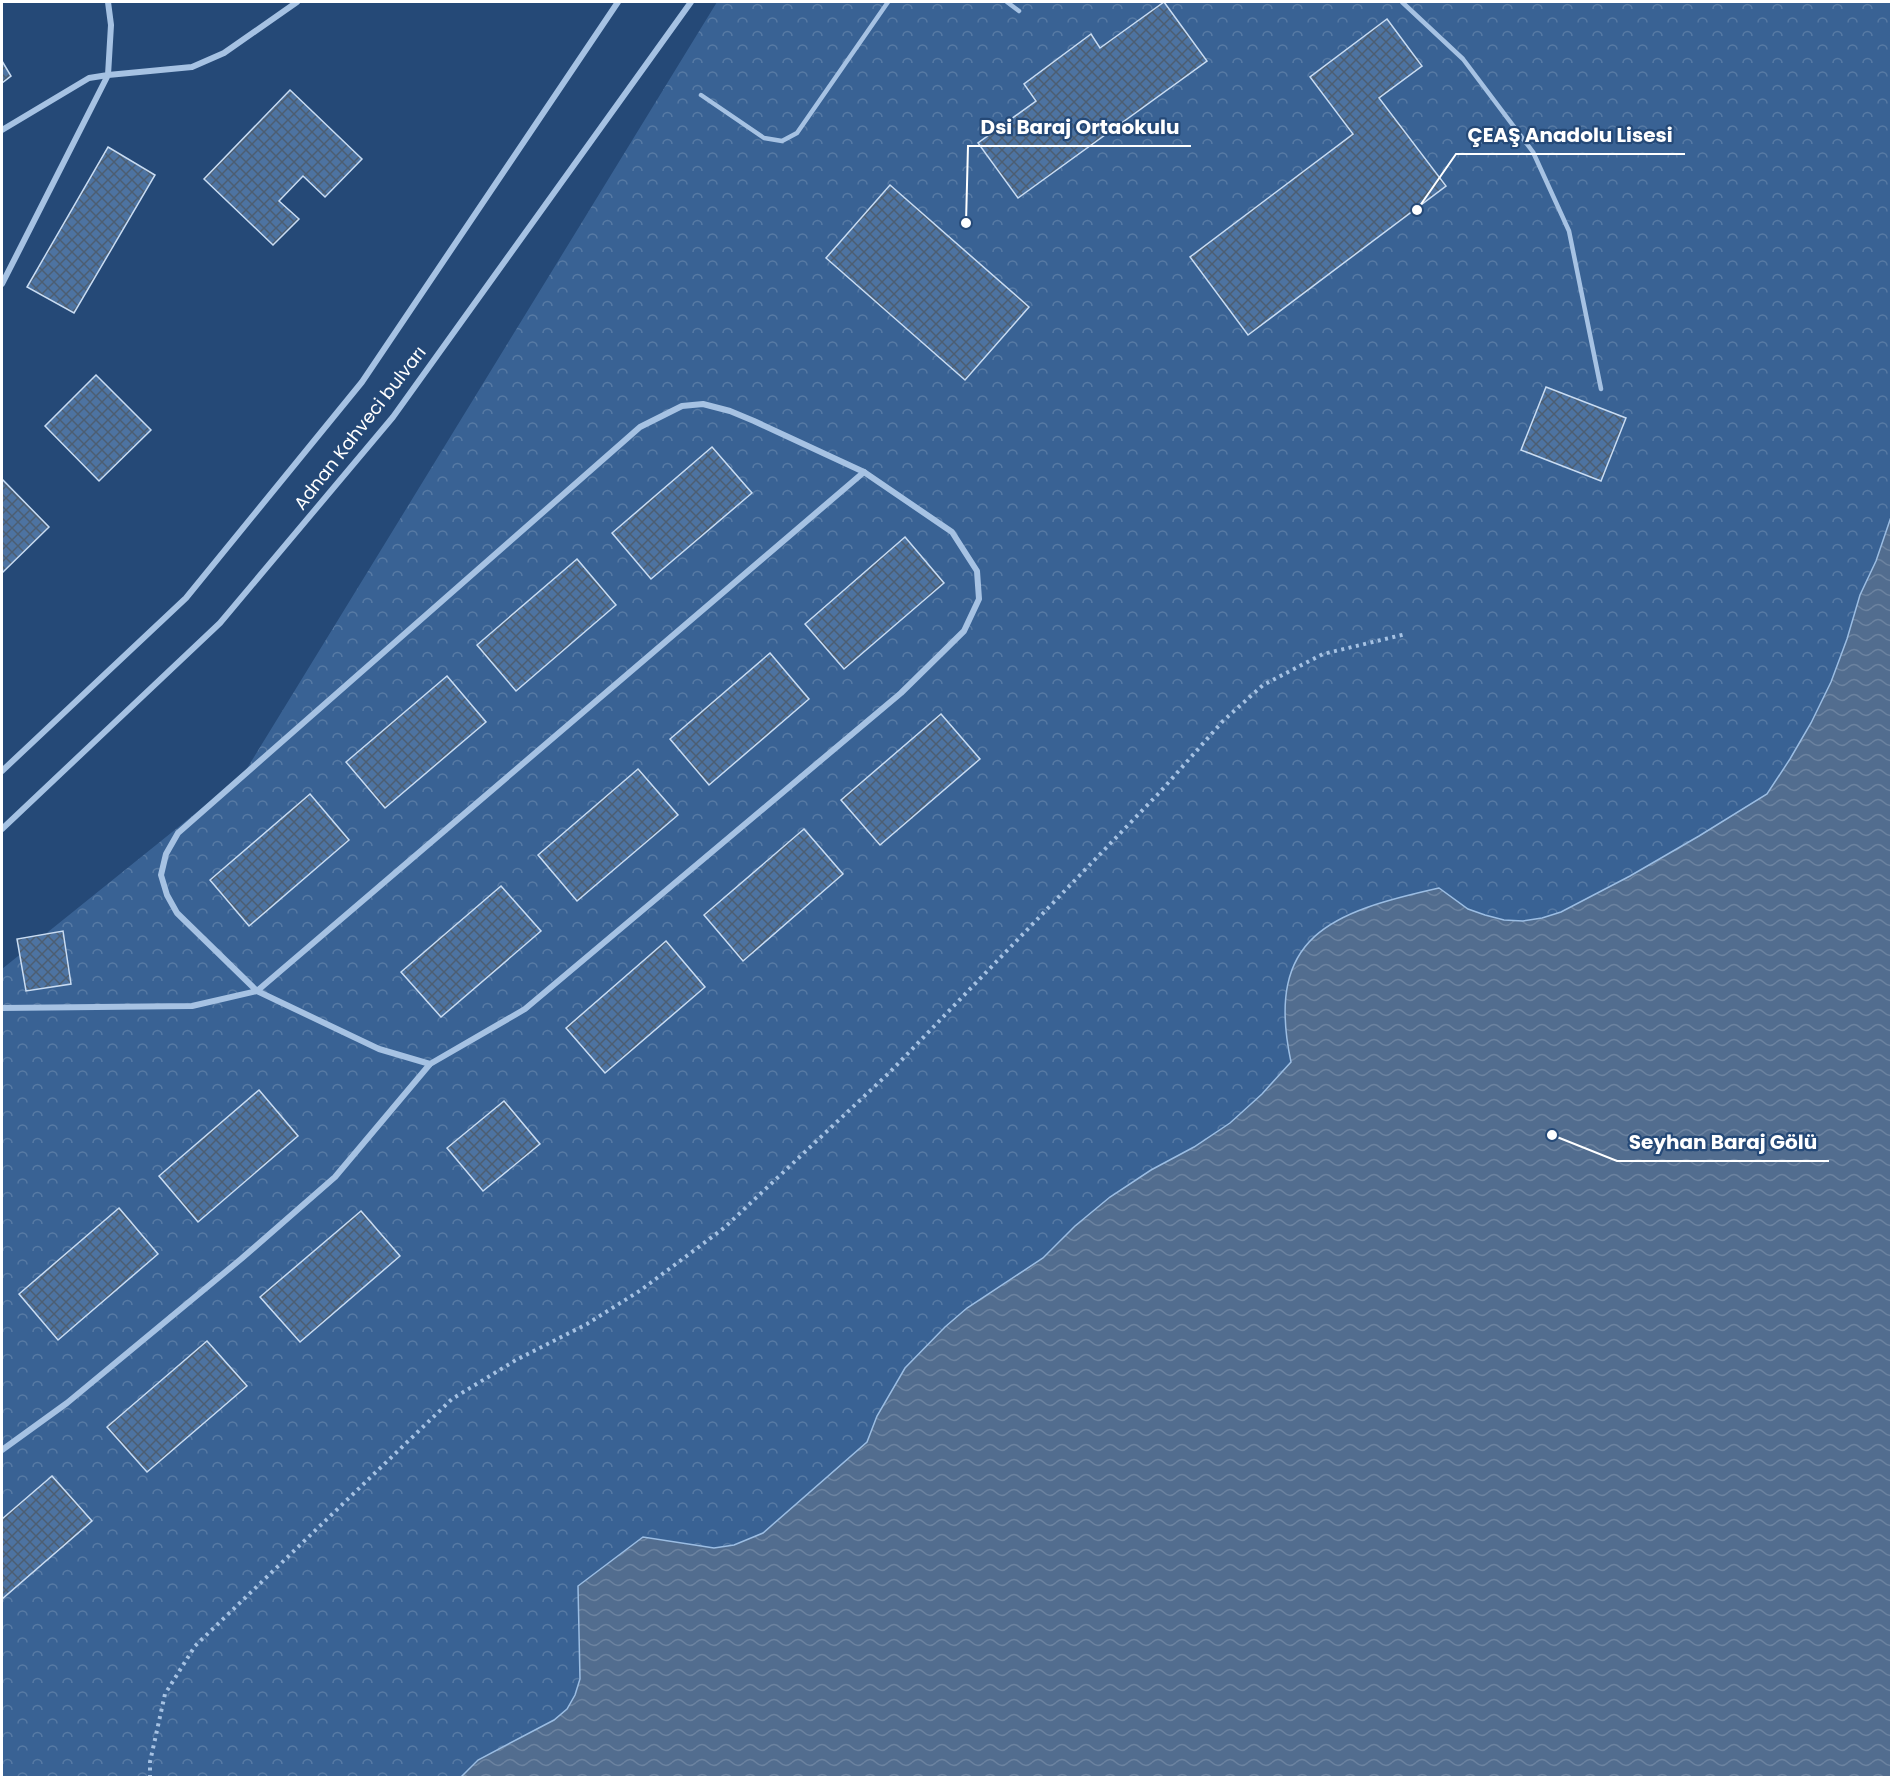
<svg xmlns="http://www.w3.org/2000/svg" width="1893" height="1779" font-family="Poppins,sans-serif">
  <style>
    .park { fill: url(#park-crowns) }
    .water { fill: url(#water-waves); stroke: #9bbde3; stroke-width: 1.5 }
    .building { fill: url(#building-cross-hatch); stroke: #c9dcf2; stroke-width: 1.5 }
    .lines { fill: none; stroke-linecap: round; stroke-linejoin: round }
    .path { stroke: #a6c2e3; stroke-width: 4; stroke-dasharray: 3 4.5; stroke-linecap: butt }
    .lane { stroke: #a6c2e3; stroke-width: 4.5 }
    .street { stroke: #a6c2e3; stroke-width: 6 }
    .labels { text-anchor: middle; stroke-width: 4.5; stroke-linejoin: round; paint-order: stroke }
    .street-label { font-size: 18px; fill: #fff; stroke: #254977 }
    .leader { fill: none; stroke: #fff; stroke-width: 2 }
    .callout-dot { fill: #fff; stroke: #254977; stroke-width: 2 }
    .callout-label { font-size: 20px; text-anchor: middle; font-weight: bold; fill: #fff; stroke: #254977; stroke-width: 4.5; stroke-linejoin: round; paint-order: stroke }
  </style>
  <defs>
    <pattern id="park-crowns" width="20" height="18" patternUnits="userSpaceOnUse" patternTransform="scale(1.5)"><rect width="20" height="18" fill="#396294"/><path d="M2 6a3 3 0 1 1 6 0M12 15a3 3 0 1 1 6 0" fill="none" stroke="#577aa4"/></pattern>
    <pattern id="water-waves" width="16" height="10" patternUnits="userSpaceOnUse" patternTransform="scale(1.5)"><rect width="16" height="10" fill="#526d8f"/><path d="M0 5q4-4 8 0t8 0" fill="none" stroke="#6c83a0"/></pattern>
    <pattern id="building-cross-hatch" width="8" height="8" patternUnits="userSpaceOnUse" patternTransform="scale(1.5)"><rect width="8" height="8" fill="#4d73a1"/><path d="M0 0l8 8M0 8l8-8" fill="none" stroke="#4c5e72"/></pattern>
  </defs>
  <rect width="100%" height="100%" fill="#254977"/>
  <!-- park -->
  <polygon class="park" points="717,2 1891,2 1891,1777 2,1778 2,969 243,775"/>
  <!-- water -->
  <path class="water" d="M 1891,517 L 1891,1777 L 461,1777 L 478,1760 L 554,1720 L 567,1709 L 575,1695 L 580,1679 L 578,1586 L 643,1537 L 714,1548 L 734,1545 L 763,1533 L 867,1442 L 877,1416 L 905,1368 L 945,1327 L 967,1308 L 1043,1258 L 1075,1226 L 1110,1197 L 1151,1170 L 1194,1147 L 1230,1123 L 1262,1094 L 1291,1062 C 1264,935 1332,912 1439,888 L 1468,909 L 1485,915 L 1504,920 L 1523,921 L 1542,918 L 1561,912 L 1630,876 L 1699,836 L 1767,794 L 1790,759 L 1811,723 L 1831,682 L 1847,639 L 1860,595 L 1876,561 Z"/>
  <!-- building -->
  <g class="building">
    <polygon points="1164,2 1207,61 1018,198 978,143 1036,101 1024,84 1091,34 1100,48"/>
    <polygon points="1387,19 1422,66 1379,98 1446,186 1248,335 1190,257 1353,134 1310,77"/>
    <polygon points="2,61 11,76 2,83"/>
    <polygon points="290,90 362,159 325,197 303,176 279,201 299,219 273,245 204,179"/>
    <polygon points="108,147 155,175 74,313 27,287"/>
    <polygon points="890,185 1029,307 965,380 826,258"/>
    <polygon points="96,375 151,430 99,481 45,426"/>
    <polygon points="1546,387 1626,418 1601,481 1521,450"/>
    <polygon points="712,447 752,493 651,579 612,533"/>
    <polygon points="2,479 49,527 2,573"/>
    <polygon points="905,537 944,583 844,669 805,624"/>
    <polygon points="577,559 616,605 516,691 477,645"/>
    <polygon points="770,653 809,699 709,785 670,739"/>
    <polygon points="447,676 486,722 385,808 346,762"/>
    <polygon points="941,714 980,759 880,845 841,800"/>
    <polygon points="638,769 678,815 577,901 538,855"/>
    <polygon points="310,794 349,840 249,926 210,880"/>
    <polygon points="804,829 843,874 743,961 704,915"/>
    <polygon points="501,886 541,931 441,1017 401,972"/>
    <polygon points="63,931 71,984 26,991 17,939"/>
    <polygon points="666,941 705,987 605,1073 566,1028"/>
    <polygon points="259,1090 298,1136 198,1222 159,1176"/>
    <polygon points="504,1101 540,1144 483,1191 447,1148"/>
    <polygon points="119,1208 158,1254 58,1340 19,1294"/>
    <polygon points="361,1211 400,1256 300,1342 260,1297"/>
    <polygon points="207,1341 247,1386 147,1472 107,1427"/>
    <polygon points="52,1476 92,1521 2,1599 2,1519"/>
  </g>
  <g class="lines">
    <!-- path -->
    <polyline class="path" points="150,1778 150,1762 165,1694 195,1646 452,1399 516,1360 587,1324 641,1290 724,1228 890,1072 1160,792 1223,721 1263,685 1323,654 1406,634"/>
    <!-- lane -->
    <g class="lane">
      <polyline points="1007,2 1019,11"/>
      <polyline points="1402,2 1463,59 1533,152 1569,231 1601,389"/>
      <polyline points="701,95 764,138 782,141 797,133 888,2"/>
    </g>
    <!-- street -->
    <g class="street">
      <polyline points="2,130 89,78 108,75 111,25 108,2"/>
      <polyline points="2,284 108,75 192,67 224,53 297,2"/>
      <polyline points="2,771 186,598 362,382 618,2"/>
      <polyline points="2,829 220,623 393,417 691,2"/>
      <polyline points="2,1008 192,1006 257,991 864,472 754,421 730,411 703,404 682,406 640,427 178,833 166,854 161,875 167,895 177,913 257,991 379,1049 430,1064"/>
      <polyline points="2,1450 67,1403 241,1259 335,1177 430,1064 525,1009 901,693 964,631 979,599 977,571 952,532 864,472"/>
    </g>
  </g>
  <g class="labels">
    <!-- street labels -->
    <g class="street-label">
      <text transform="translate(360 428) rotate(-52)" y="6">Adnan Kahveci bulvarı</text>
    </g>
  </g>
  <!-- callouts -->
  <path class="leader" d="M966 223L968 146H1191M1417 210L1456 154H1685M1552 1135L1617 1161H1829"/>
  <g class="callout-dot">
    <circle cx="966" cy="223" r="6"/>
    <circle cx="1417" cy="210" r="6"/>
    <circle cx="1552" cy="1135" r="6"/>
  </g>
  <g class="callout-label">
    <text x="1080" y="134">Dsi Baraj Ortaokulu</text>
    <text x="1570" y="142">ÇEAŞ Anadolu Lisesi</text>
    <text x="1723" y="1149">Seyhan Baraj Gölü</text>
  </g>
  <!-- border -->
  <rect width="1893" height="1779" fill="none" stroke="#ffffff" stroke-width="6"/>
</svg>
